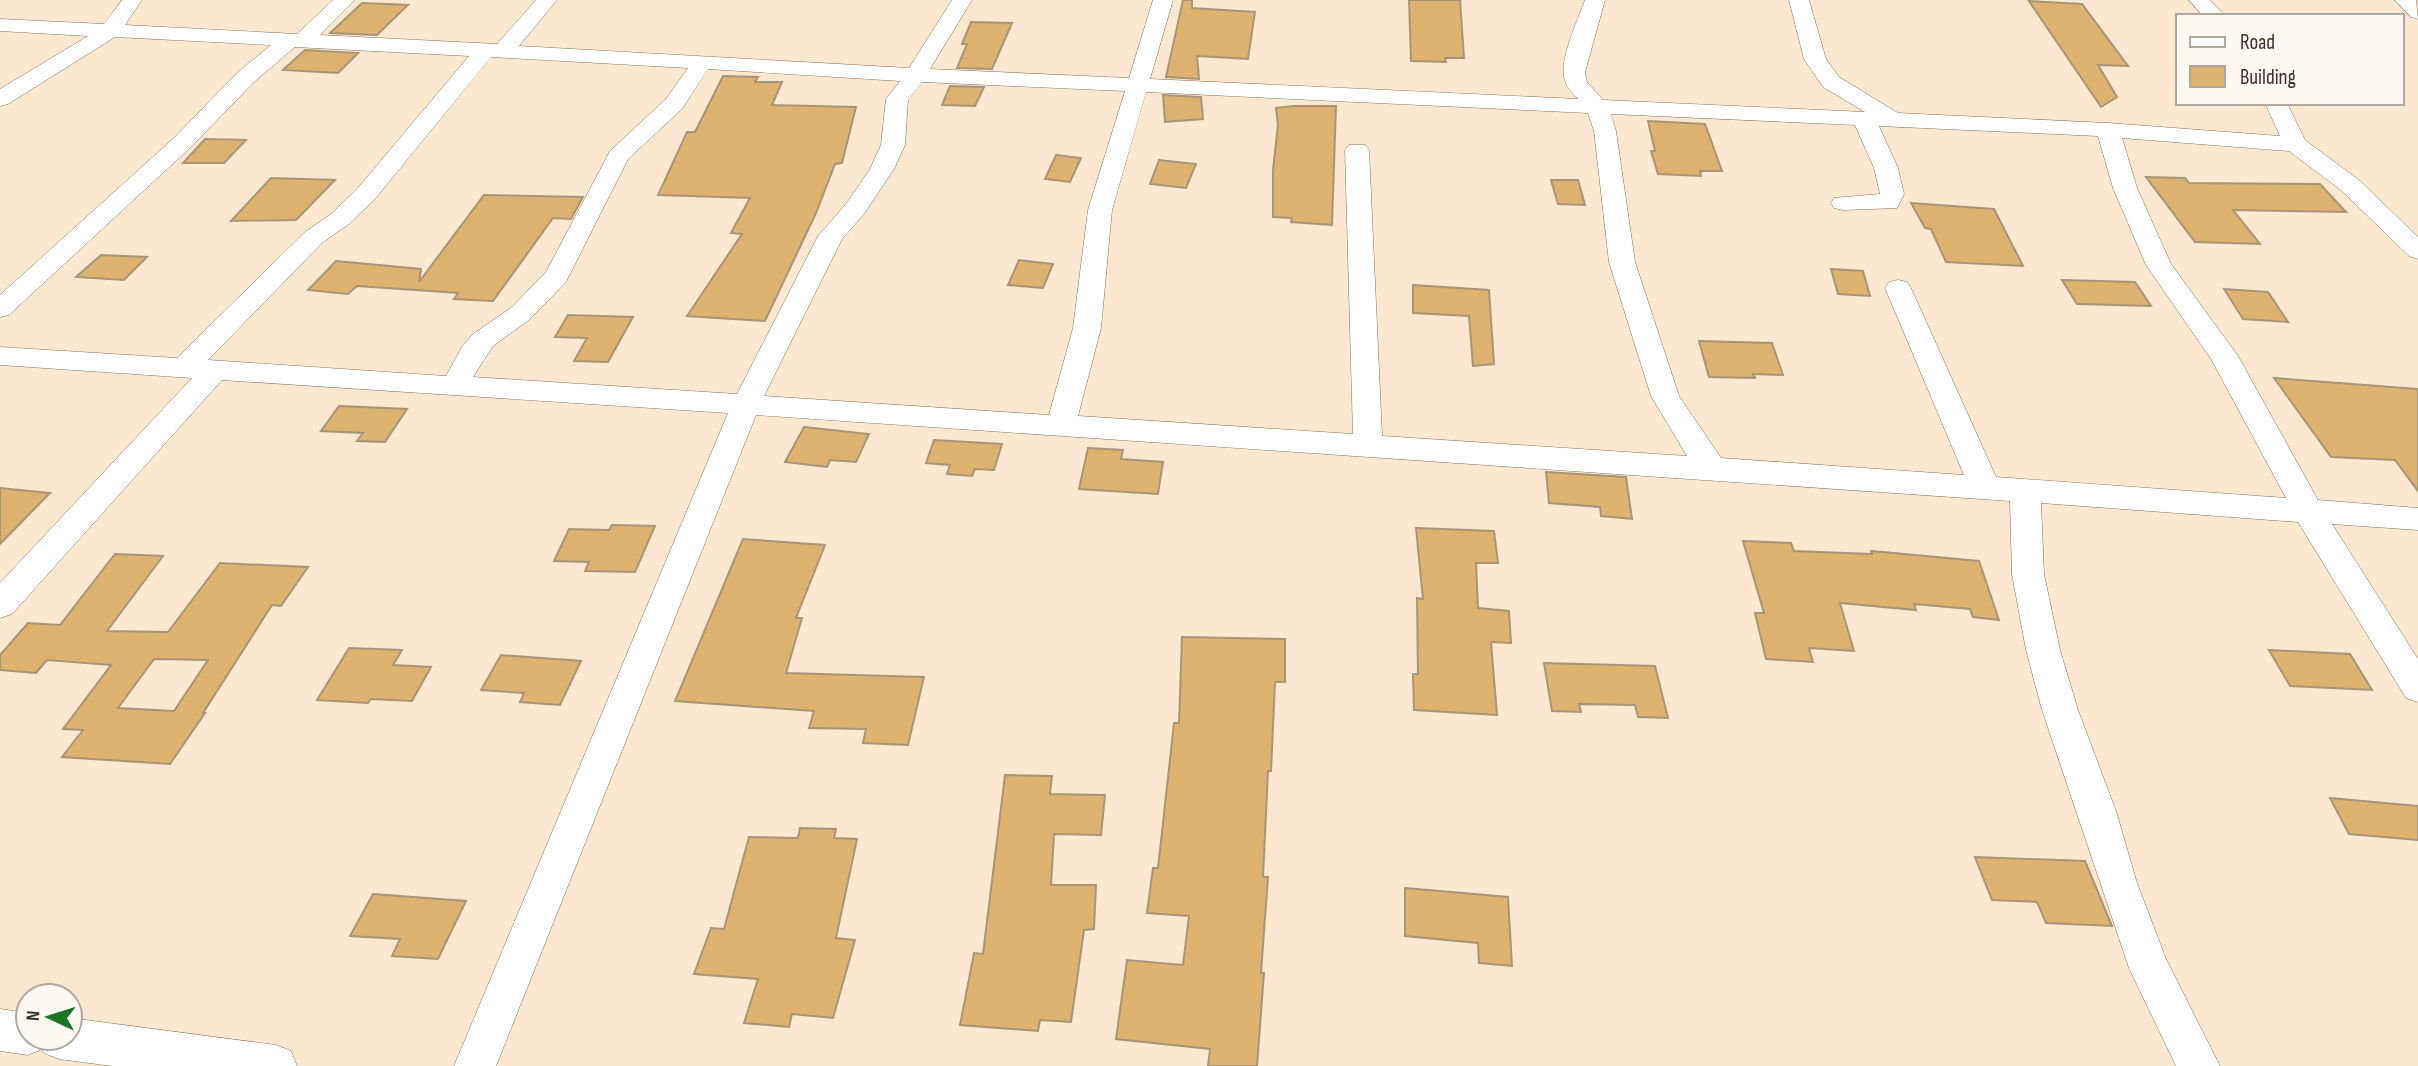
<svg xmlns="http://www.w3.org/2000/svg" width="2418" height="1066" font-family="'Sofia Sans Condensed',sans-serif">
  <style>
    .building { fill: #deb36f; stroke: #a89578; stroke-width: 2; fill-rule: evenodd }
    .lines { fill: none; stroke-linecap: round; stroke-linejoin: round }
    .minor-casing { stroke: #856f56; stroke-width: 1 }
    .minor { fill: #fff; fill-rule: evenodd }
  </style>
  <rect width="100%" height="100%" fill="#fce8d1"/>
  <!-- building -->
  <g class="building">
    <polygon points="1183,0 1192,0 1192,8 1255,12 1248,59 1197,56 1199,79 1166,77"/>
    <polygon points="1409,0 1460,0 1464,58 1445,58 1446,62 1411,61"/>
    <polygon points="2029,1 2082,4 2128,66 2098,65 2117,97 2101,107"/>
    <polygon points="362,3 408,5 377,35 330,33"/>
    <polygon points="971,22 1012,23 992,69 957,68 967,44 962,44"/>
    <polygon points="305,50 358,53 338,73 283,70"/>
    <polygon points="723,76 758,77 755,82 782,82 772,105 856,107 842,163 835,164 816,213 765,321 687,316 742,234 731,233 750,198 658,195 687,132 695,132"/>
    <polygon points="950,86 984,87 975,106 942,105"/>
    <polygon points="1163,95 1201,97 1203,119 1165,122"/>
    <polygon points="1294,106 1336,106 1332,225 1291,222 1292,218 1273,217 1273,170 1278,125 1276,108"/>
    <polygon points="1648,121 1705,124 1722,171 1700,171 1701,176 1658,174 1651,151 1655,151"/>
    <polygon points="205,139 246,140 224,163 183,163"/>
    <polygon points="1056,155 1081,158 1070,182 1045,179"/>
    <polygon points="1159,160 1196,164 1186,188 1150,184"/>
    <polygon points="2146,177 2185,178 2189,183 2320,184 2346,212 2233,210 2260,244 2195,242"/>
    <polygon points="271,178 335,180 296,220 231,221"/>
    <polygon points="1551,180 1578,180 1585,205 1558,204"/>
    <polygon points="484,195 583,197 571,219 553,218 493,301 454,299 458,293 357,286 348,294 308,290 336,261 421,269 419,282"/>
    <polygon points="1911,203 1994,209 2023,266 1946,262 1931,229 1925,228"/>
    <polygon points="101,255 147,257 124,280 76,277"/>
    <polygon points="1019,260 1053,264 1043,288 1008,285"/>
    <polygon points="1831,269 1863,271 1870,296 1838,294"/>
    <polygon points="2062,280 2135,282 2151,306 2077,304"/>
    <polygon points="1413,285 1489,290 1494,364 1473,366 1469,316 1413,313"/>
    <polygon points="2224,289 2268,292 2288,322 2243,319"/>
    <polygon points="568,315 633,317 608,362 574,361 587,338 555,337"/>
    <polygon points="1699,341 1772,343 1783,375 1753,374 1755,378 1709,377"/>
    <polygon points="2274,378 2418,389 2418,491 2395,460 2331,457"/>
    <polygon points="339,406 407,409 385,442 357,441 363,433 321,431"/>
    <polygon points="804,427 869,434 856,462 830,460 827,467 785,462"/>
    <polygon points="934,440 1002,444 994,470 975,469 972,476 947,474 950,465 926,463"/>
    <polygon points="1088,448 1123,450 1121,459 1163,462 1158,494 1079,489"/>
    <polygon points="1546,472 1626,477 1632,519 1601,516 1600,507 1549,503"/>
    <polygon points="0,488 50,493 0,544"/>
    <polygon points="612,525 655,526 635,572 585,571 589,562 554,561 569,529 609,530"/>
    <polygon points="1416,528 1494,531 1498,563 1476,563 1478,608 1509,611 1511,643 1491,642 1497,715 1414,710 1413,674 1418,674 1417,598 1423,599"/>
    <polygon points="743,539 825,545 796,618 802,618 786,673 924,677 908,745 863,743 866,729 809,728 814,711 675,701"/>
    <polygon points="1743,541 1791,543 1794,551 1872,554 1871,551 1979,561 1999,620 1973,617 1970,609 1914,604 1916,610 1840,603 1854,651 1809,648 1813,662 1766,659 1755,613 1764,613"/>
    <path d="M 115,554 L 163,556 L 107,631 L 168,632 L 220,563 L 308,567 L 281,606 L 272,605 L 203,713 L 205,713 L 170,764 L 62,757 L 83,730 L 63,729 L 111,665 L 47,660 L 36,673 L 0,670 L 0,655 L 28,623 L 60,625 ZM 154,659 L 208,660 L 174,711 L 118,708 Z"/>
    <polygon points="1182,637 1285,639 1285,682 1275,682 1271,771 1268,771 1263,877 1268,877 1261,973 1264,973 1257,1066 1208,1066 1210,1049 1116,1039 1127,960 1183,965 1189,916 1147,913 1153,868 1158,868 1174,723 1179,723"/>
    <polygon points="349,648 402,650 393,665 431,667 412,701 371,699 368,703 317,700"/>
    <polygon points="2269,650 2350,654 2372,690 2290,686"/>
    <polygon points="501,655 581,661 560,705 520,702 524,693 481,690"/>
    <polygon points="1544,663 1655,666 1668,718 1638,717 1635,705 1579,704 1581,712 1552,711"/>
    <polygon points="1005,775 1052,776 1050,794 1105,795 1101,835 1054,834 1051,885 1096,885 1094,929 1084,930 1071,1022 1040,1020 1038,1031 960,1025 974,953 983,954"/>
    <polygon points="2330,798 2418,806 2418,840 2349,834"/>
    <polygon points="800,828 836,829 834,838 857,839 836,938 855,940 833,1018 792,1014 789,1027 744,1023 758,979 694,974 711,928 724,929 749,837 798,838"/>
    <polygon points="1975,857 2085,861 2112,926 2046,923 2037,902 1992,900"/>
    <polygon points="1405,888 1508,897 1512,966 1479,963 1478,943 1405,936"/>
    <polygon points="373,894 466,901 438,959 392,956 400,939 350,936"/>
  </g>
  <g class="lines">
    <defs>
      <g id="minor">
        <path d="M 122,0 L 142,0 L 125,25 L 297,34 L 333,0 L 355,0 L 320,35 L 497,44 L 536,0 L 557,0 L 519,46 L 909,68 L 952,0 L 972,0 L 930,69 L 1129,78 L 1153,0 L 1173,0 L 1150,79 L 1578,99 C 1573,93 1567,88 1565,81 C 1558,61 1578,20 1585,0 L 1605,0 L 1585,72 L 1587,82 L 1603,100 L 1865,112 L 1823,87 L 1804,59 L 1789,0 L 1809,0 L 1826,59 L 1839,77 L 1898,113 L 2108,123 L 2280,136 L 2265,103 L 2287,103 L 2305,140 L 2359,180 L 2418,237 L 2418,259 L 2409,256 L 2341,190 L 2289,151 L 2122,138 L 2137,188 L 2171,264 L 2238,356 L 2318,500 L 2418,508 L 2418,530 L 2332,524 L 2418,659 L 2418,702 L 2406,698 L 2298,522 L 2041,503 L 2044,574 L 2060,650 L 2078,710 L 2116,811 L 2137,883 L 2166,959 L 2220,1066 L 2176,1066 L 2129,968 L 2042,710 L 2026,650 L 2012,574 L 2010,501 L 756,415 L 496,1066 L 454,1066 L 728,413 L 222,380 L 12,614 L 0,618 L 0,583 L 192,378 L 0,365 L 0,347 L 177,358 L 305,232 L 331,214 L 357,189 L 469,56 L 295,47 L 254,82 L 191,147 L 9,315 L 0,317 L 0,295 L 175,137 L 238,72 L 271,45 L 115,37 L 8,104 L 0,106 L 0,89 L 88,36 L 0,31 L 0,19 L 104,24 ZM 491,57 L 688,68 L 666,99 L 610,151 L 546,272 L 512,307 L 473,334 L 462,347 L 446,376 L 208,360 L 323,242 L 349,224 L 375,199 ZM 708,69 L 900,81 L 886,99 L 881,145 L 870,169 L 846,204 L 818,236 L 737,394 L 473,377 L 493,346 L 530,319 L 566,282 L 628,159 L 682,109 ZM 922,82 L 1125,91 L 1088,210 L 1073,328 L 1049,415 L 764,396 L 842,239 L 864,214 L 894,169 L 905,145 L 908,100 ZM 1146,92 L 1588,113 L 1594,131 L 1609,262 L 1651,396 L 1687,456 L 1382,436 L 1369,150 L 1365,145 L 1349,145 L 1345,150 L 1353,434 L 1078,416 L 1101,328 L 1112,210 ZM 1611,114 L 1855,125 L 1874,168 L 1880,194 L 1834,198 L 1831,203 L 1834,208 L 1843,210 L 1897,208 L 1904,194 L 1898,168 L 1879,126 L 2098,136 L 2113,188 L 2146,265 L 2211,359 L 2286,498 L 1996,477 L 1911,288 L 1907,282 L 1898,280 L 1889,282 L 1885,288 L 1964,475 L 1721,458 L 1679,396 L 1635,262 L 1616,131 Z"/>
        <polygon points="2189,0 2210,0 2225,16 2203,16"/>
        <polygon points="2395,0 2416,0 2418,19 2411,17"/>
        <polygon points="0,1009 28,1013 28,1038 70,1038 70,1018 276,1045 291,1051 297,1066 112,1066 59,1059 44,1053 42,1049 28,1055 0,1051"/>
      </g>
    </defs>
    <!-- minor casing -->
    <use href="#minor" class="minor-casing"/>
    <!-- minor -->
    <use href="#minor" class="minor"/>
  </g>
  <!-- legend -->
  <rect x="2176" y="14" width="228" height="91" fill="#fdf8f2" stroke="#afa8a0" stroke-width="2"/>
  <rect x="2190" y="37" width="35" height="10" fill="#ffffff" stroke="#afa8a0" stroke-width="2"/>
  <text x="2240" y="49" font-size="21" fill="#3a3025">Road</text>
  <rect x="2190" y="66" width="35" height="21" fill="#deb36f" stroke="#afa8a0" stroke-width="2"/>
  <text x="2240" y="84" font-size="21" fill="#3a3025">Building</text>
  <!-- north arrow -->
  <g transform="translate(49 1017) rotate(274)"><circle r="33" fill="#fdf8f2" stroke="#afa8a0" stroke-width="2"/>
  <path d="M0-5L12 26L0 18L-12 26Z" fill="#1a7625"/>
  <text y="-10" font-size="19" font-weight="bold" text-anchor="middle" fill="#3a3025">N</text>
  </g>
</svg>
